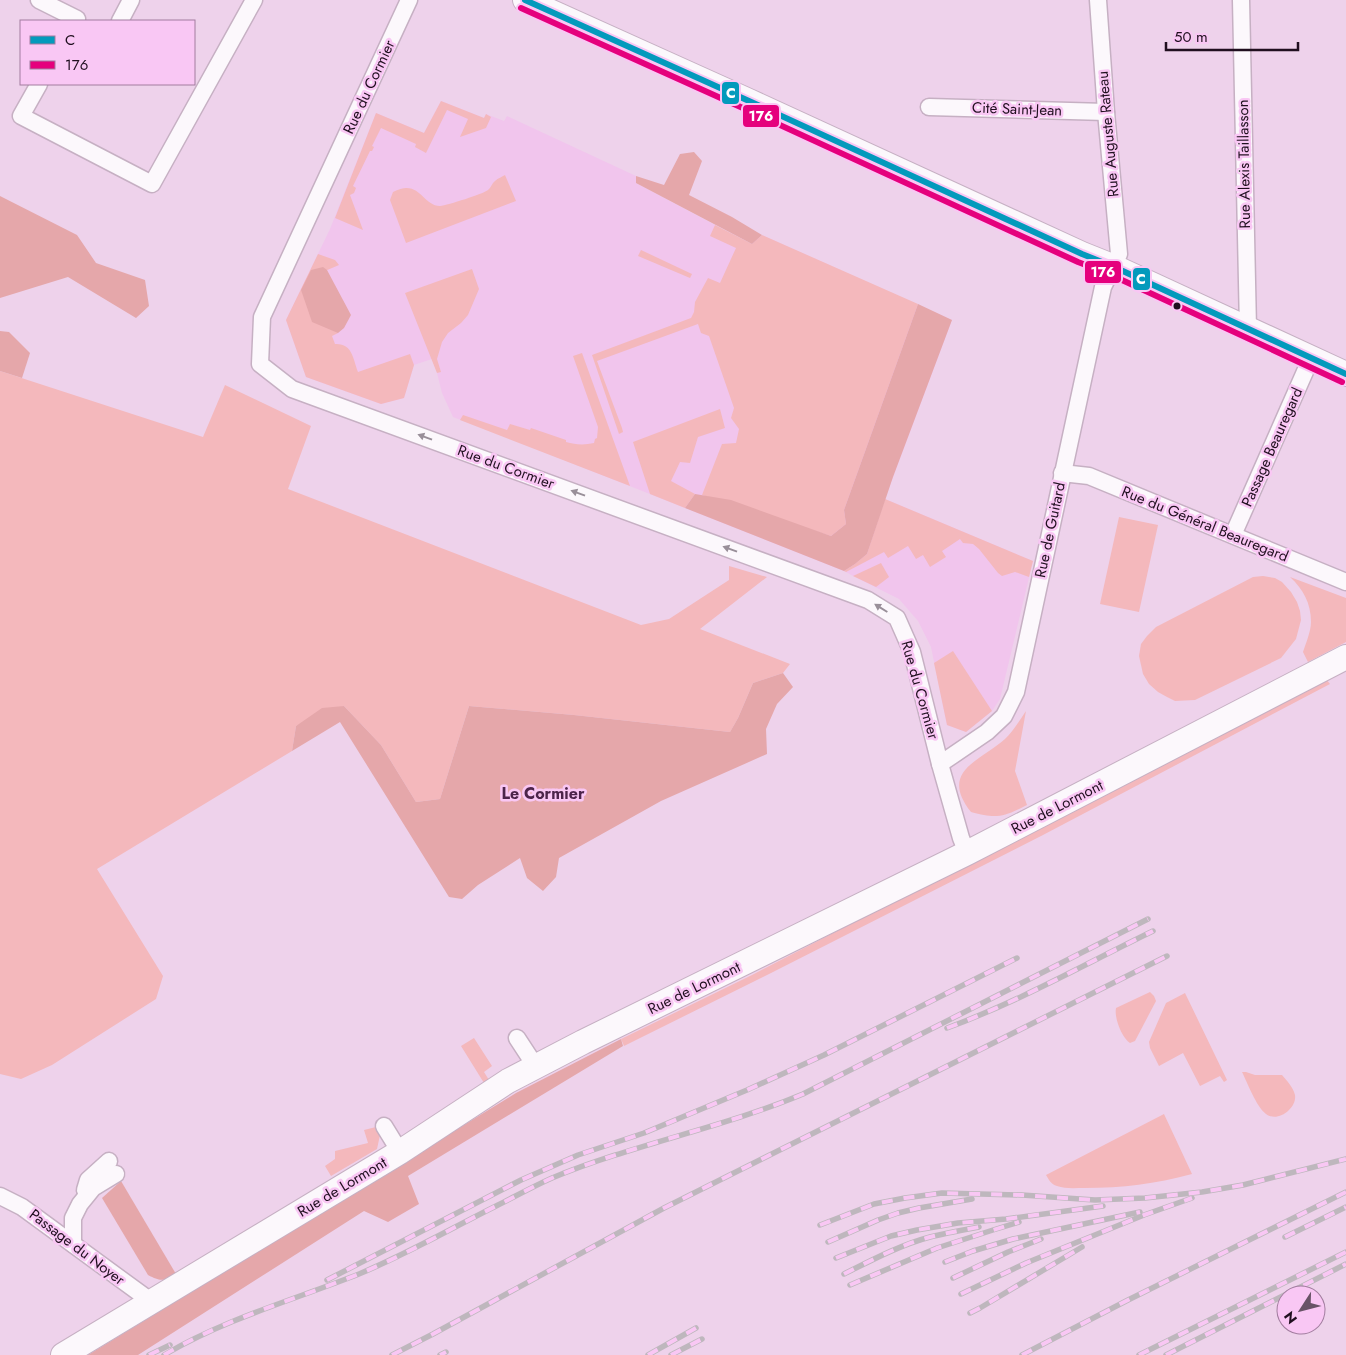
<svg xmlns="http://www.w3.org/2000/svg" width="1346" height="1355" font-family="Jost,sans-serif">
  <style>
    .built { fill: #f1c5ed }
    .green { fill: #f4b8bc }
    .forest { fill: #e5a7aa }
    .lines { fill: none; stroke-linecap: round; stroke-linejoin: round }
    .minor-casing { stroke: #c6b0c3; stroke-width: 19 }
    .secondary-casing { stroke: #c6b0c3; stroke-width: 26 }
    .minor { stroke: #fcf8fc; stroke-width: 16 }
    .secondary { stroke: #fcf8fc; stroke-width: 24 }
    .rail-casing { stroke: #beb7bd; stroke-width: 5.5 }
    .rail { stroke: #f9c7f4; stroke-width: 4; stroke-dasharray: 11; stroke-linecap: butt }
    .bus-1-casing { stroke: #f9c7f4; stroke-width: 10 }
    .bus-2-casing { stroke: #f9c7f4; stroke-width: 10 }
    .bus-1 { stroke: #039abc; stroke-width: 6 }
    .bus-2 { stroke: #e5007d; stroke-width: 6 }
    .oneway { fill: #998f99 }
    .bus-dot { fill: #200f1f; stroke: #f9c7f4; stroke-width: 2 }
    .labels { text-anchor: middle; stroke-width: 5; stroke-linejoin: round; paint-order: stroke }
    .street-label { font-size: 15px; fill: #200f1f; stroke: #f9c7f4 }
    .neighbourhood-label { font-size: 16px; font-weight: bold; fill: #4c244a; stroke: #f9c7f4 }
    .line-badge { stroke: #f9c7f4; stroke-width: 2 }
    .badge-label { font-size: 14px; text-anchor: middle; font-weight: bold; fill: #fff }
  </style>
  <rect width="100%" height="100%" fill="#eed2eb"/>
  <!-- built -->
  <polygon class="built" points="441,101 484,118 486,114 504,121 507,116 636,176 636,183 751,244 762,235 952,320 893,477 885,499 1033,561 1000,699 992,711 966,732 947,725 931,647 918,621 899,599 853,576 844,571 506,437 453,417 442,393 437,373 432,359 414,365 404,398 381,404 306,377 286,320 330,229 376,113 424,133"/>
  <!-- green -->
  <g class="green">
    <polygon points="441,101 484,118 486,114 491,117 486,128 460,137 468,119 447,110 426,153 415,147 416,144 381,128 372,146 374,147 372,151 370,151 353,186 356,188 354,193 350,195 363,230 335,218 376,113 424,133"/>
    <path d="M 505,175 L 516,201 L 406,243 L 390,200 L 393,192 C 420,178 422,206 440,206 C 448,205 483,194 488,190 C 491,188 492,183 495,181 C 498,178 502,177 505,175 Z"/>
    <polygon points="715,225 752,244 762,235 918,304 844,510 846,524 831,536 702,495 722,444 736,443 739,429 731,418 734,408 709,336 701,333 698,324 597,361 622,428 623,432 619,434 592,355 691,318 694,312 695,302 708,278 720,283 736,248 710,236"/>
    <polygon points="641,250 692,274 690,278 638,256"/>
    <path d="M 318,254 L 335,260 L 339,265 L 318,274 L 338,333 L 332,336 L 335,344 C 352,343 353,358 358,372 L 410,354 L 414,365 L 404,398 L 381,404 L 306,377 L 286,320 Z"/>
    <polygon points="472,269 479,289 468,315 461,323 448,333 442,342 437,359 441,372 437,373 405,293"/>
    <path d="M 582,353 L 630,486 L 460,420 L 463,415 L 507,430 L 510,424 L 530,430 L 531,428 L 566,440 L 566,442 C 576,445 585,445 594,443 L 595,439 L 597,438 L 598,427 L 573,356 Z"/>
    <polygon points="0,371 203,437 225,385 311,426 288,489 641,625 669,619 729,580 729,566 767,577 700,629 790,664 783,673 753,683 738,718 730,732 574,715 469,706 440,799 416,802 381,745 344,706 296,726 292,751 97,869 163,976 156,999 52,1065 21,1079 0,1074"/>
    <polygon points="720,409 725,428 698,437 690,463 680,462 671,481 695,494 685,508 650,494 633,442"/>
    <polygon points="885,499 1033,561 1029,577 1015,572 1002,576 998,573 979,549 973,544 963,543 960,539 942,551 946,557 930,567 923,555 916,559 908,546 888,558 884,552 846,572 844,571 855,564 867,554"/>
    <polygon points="1119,517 1158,525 1139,612 1100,604"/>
    <polygon points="881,563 889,577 876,587 853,576"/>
    <polygon points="1263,576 1275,578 1282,582 1291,592 1297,602 1300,611 1301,620 1296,639 1281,658 1195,700 1175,701 1167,697 1158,692 1149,684 1143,674 1139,656 1141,644 1147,636 1156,627 1253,577"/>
    <path d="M 1290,577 L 1346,598 L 1346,642 L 1308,662 L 1303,652 C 1306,643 1311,631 1311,622 C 1311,603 1303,589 1290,577 Z"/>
    <polygon points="953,651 992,711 966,732 947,725 934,663"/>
    <polygon points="1326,679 1330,684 1043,835 773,972 624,1046 621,1039 752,975"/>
    <path d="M 1026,711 L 1015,771 L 1027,805 C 1003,817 997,819 971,812 C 939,771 979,762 1005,739 C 1013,731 1020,720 1026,711 Z"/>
    <path d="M 1150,992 L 1154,996 L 1156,1001 L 1135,1041 L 1130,1043 C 1122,1038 1114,1018 1116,1008 Z"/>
    <polygon points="1185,993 1227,1080 1224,1082 1220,1076 1200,1086 1183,1053 1159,1066 1150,1048 1149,1042 1166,1003"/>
    <polygon points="474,1038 492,1066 484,1072 489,1080 484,1083 461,1046"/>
    <path d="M 1242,1072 L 1246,1072 L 1255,1075 L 1282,1075 C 1287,1081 1293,1087 1295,1095 C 1297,1108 1278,1123 1266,1114 C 1256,1106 1248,1084 1242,1072 Z"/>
    <path d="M 1164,1114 L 1192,1174 C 1154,1184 1124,1188 1084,1188 C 1075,1188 1065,1189 1057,1186 C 1051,1184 1049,1180 1046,1175 Z"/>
    <polygon points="376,1127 380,1135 377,1149 331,1176 325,1166 335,1159 335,1151 368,1143 364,1130"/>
  </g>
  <!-- forest -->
  <g class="forest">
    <polygon points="694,152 702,161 689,195 732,217 762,235 752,244 636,183 636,176 664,185 680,154"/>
    <polygon points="0,196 77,235 96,263 145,280 149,306 136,318 68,277 0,298"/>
    <polygon points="323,267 327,270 351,315 344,328 338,333 312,322 301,290 311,270"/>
    <polygon points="918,304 952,320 893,477 867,554 855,564 844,571 685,508 695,494 731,500 831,536 846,524 844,510"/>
    <polygon points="0,331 9,332 30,353 22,378 0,371"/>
    <polygon points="783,673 793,687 777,704 766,729 767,754 661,801 559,858 556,877 543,891 527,878 520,858 478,885 462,899 449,897 340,722 292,751 296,726 322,708 344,706 381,745 416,802 440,799 469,706 574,715 730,732 738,718 753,683"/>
    <polygon points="621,1039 623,1046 408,1176 419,1204 388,1222 364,1211 138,1355 88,1355 516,1093"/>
    <path d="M 121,1181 L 176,1274 C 164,1281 161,1282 148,1275 L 102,1198 Z"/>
  </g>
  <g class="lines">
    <defs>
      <g id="minor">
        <polyline points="39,0 77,19 76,21"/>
        <polyline points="409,0 262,317 260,364 292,389 868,600 897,618 912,652 940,764 961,838 967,853"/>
        <polyline points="1241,0 1248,329"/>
        <polyline points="120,21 131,0"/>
        <polyline points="39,84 21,116 152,184 254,0"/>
        <polyline points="929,107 1106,112"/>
        <polyline points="1062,473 1089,476 1346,582"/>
        <polyline points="1233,535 1311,358"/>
        <polyline points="940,764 987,732 1004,716 1016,692 1103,287 1119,254 1106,112 1098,0"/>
        <polyline points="517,1038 536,1067"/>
        <polyline points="384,1126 400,1152"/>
        <polyline points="85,1190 88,1180 109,1161"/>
        <polyline points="0,1196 22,1207 152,1302"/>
        <polyline points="73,1244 73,1218 80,1204 93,1188 116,1174"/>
      </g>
      <g id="secondary">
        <polyline points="525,0 749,101 1082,254 1112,266 1346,374"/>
        <polyline points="63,1355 400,1152 508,1081 583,1042 967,853 1346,657"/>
      </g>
    </defs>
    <!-- minor casing -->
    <use href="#minor" class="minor-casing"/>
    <!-- secondary casing -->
    <use href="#secondary" class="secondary-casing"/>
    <!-- minor -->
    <use href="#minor" class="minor"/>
    <!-- secondary -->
    <use href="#secondary" class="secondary"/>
    <defs>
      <g id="rail">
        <path d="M 947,1028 C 1018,1002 1085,964 1153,931"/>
        <polyline points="820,1225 874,1204 905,1198 942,1193 1022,1195 1095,1200 1145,1198 1202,1192 1243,1185 1346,1159"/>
        <polyline points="1285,1237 1346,1207"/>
        <polyline points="828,1242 878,1220 898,1213 919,1208 972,1199"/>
        <polyline points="836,1258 891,1236 917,1230 958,1223 1006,1219 1103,1206"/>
        <polyline points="945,1262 973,1251 1013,1239 1140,1212"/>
        <path d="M 844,1274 C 872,1260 900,1245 930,1237 C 946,1233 963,1230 979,1227"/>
        <polyline points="953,1278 1008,1252 1041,1239"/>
        <polyline points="327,1280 521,1180 578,1155 644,1133 747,1090 824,1055 1017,958"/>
        <polyline points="850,1285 937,1248 993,1230 1019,1222"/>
        <polyline points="961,1294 1026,1263 1144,1215 1192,1198"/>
        <polyline points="970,1313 980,1308 1082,1247"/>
        <polyline points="149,1355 170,1345"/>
        <path d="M 164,1355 C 225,1319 293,1300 359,1274 C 407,1254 452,1228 498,1205 C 516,1196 534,1186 552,1178 C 634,1144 722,1128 803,1094 L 1148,919"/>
        <polyline points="392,1355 433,1334 664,1208 1167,956"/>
        <polyline points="440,1355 446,1352"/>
        <polyline points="648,1355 696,1328"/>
        <polyline points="671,1355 702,1339"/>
        <polyline points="1022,1355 1128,1300 1346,1192"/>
        <polyline points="1139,1355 1346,1252"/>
        <polyline points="1166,1355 1346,1264"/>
      </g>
    </defs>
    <!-- rail casing -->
    <use href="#rail" class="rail-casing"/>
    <!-- rail -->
    <use href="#rail" class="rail"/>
    <defs>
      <polyline id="bus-1" points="525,0 749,101 1082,254 1112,266 1346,374"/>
      <polyline id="bus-2" points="521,8 745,109 1078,262 1109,274 1342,382"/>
    </defs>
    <!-- bus-1 casing -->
    <use href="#bus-1" class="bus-1-casing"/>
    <!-- bus-2 casing -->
    <use href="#bus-2" class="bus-2-casing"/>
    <!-- bus-1 -->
    <use href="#bus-1" class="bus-1"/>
    <!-- bus-2 -->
    <use href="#bus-2" class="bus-2"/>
  </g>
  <!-- one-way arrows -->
  <defs><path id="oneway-solid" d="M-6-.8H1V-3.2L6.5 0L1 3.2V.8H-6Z" transform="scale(1.25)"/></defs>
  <g class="oneway">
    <use href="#oneway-solid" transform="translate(425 437) rotate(-160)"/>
    <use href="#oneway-solid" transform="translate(578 493) rotate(-160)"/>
    <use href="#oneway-solid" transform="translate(730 549) rotate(-160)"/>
    <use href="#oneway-solid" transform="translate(881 608) rotate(-148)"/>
  </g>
  <!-- markers -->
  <circle class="bus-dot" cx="1177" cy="306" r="4.5"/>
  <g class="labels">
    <!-- street labels -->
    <g class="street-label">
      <text transform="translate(369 87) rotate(-65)" y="5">Rue du Cormier</text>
      <text transform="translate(1017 109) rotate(2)" y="5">Cité Saint-Jean</text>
      <text transform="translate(1108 134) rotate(-95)" y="5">Rue Auguste Rateau</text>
      <text transform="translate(1244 164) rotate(-91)" y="5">Rue Alexis Taillasson</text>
      <text transform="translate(1272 447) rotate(-66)" y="5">Passage Beauregard</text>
      <text transform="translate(506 467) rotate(20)" y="5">Rue du Cormier</text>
      <text transform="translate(1205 524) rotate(22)" y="5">Rue du Général Beauregard</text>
      <text transform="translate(1050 530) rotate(-78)" y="5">Rue de Guitard</text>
      <text transform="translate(920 690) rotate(74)" y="5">Rue du Cormier</text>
      <text transform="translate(1057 807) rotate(-27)" y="5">Rue de Lormont</text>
      <text transform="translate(694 988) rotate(-26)" y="5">Rue de Lormont</text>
      <text transform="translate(342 1187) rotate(-31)" y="5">Rue de Lormont</text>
      <text transform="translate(77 1247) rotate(37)" y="5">Passage du Noyer</text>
    </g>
    <!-- neighbourhood labels -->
    <g class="neighbourhood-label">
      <text x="543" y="799">Le Cormier</text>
    </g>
  </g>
  <g class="line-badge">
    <rect x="721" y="81" width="19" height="24" rx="5" fill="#039abc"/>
    <rect x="742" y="104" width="38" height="24" rx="5" fill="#e5007d"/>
    <rect x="1084" y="260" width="38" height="24" rx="5" fill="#e5007d"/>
    <rect x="1132" y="267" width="19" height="24" rx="5" fill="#039abc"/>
  </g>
  <g class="badge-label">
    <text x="731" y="98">C</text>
    <text x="761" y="121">176</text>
    <text x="1103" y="277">176</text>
    <text x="1141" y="284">C</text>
  </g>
  <!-- legend -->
  <rect x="20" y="20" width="175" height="65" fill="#f9c7f4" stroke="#a27d9f"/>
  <rect x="30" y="36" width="25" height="8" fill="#039abc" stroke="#a27d9f"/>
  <text x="65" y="45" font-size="15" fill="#200f1f">C</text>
  <rect x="30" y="61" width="25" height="8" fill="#e5007d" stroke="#a27d9f"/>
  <text x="65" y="70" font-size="15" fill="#200f1f">176</text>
  <!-- north arrow -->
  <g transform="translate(1301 1310) rotate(234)"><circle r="24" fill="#f9c7f4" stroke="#a27d9f"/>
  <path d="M0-4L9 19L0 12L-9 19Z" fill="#685366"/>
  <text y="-8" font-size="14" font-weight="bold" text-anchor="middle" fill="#200f1f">N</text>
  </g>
  <!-- scale -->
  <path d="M1166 42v8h132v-8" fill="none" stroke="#200f1f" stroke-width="2.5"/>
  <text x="1174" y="42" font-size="15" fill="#200f1f" stroke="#f9c7f4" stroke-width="4" paint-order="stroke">50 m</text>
</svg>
